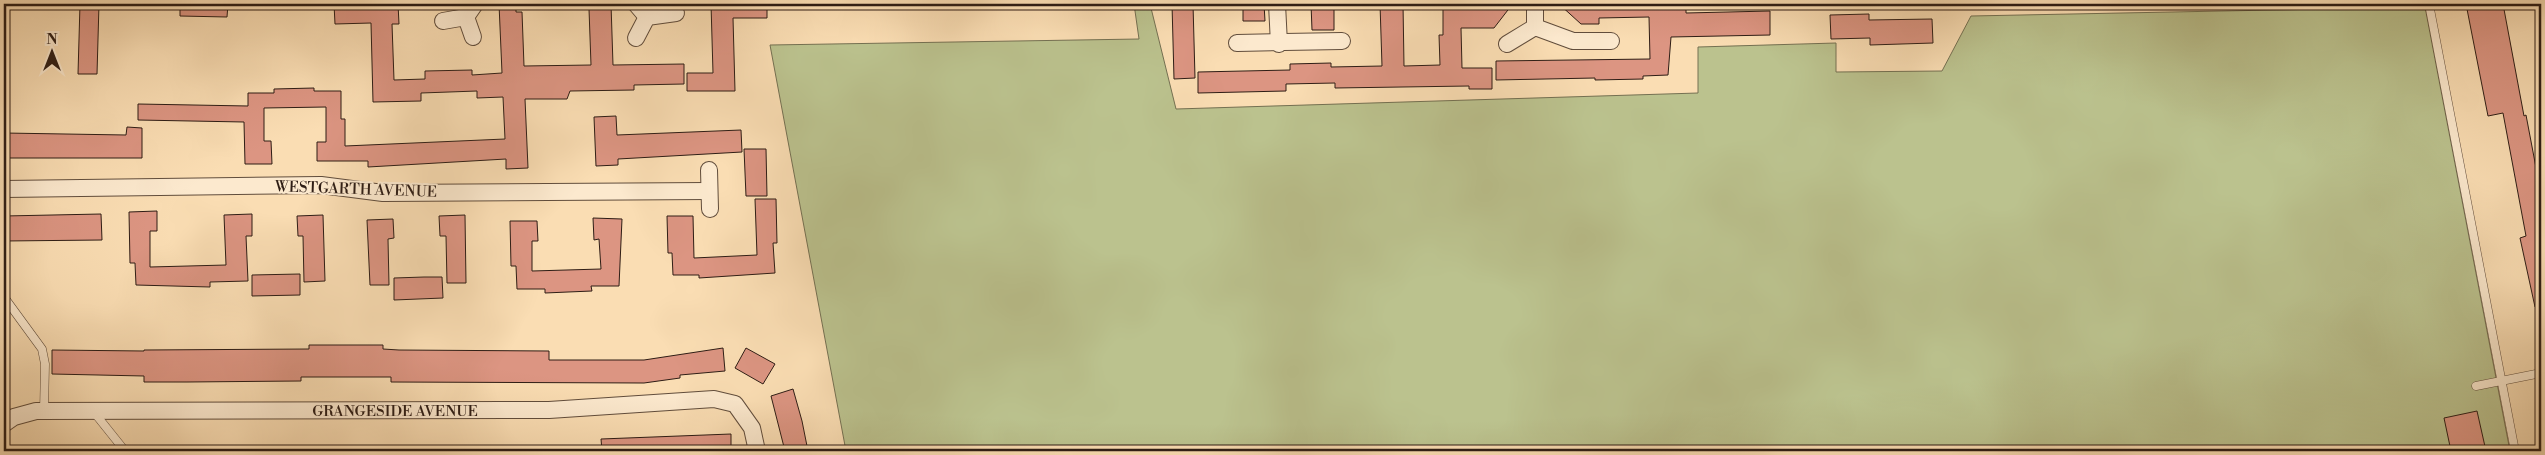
<svg xmlns="http://www.w3.org/2000/svg" width="2545" height="455" font-family="'Libre Bodoni',serif">
  <style>
    .green { fill: #bbc28e; stroke: #747052 }
    .building { fill: #dc9582; stroke: #2e1d15 }
    .lines { fill: none; stroke-linecap: round; stroke-linejoin: round }
    .service-casing { stroke: #614d3c; stroke-width: 9 }
    .minor-casing { stroke: #614d3c; stroke-width: 18 }
    .service { stroke: #fce9ce; stroke-width: 8 }
    .minor { stroke: #fce9ce; stroke-width: 16 }
    .labels { text-anchor: middle; stroke-width: 4; stroke-linejoin: round; paint-order: stroke }
    .street-label { font-size: 15px; fill: #2e1d15; stroke: #fce9ce }
  </style>
  <rect width="100%" height="100%" fill="#faddb3"/>
  <filter id="stains"><feTurbulence type="fractalNoise" baseFrequency=".004" numOctaves="4"/><feColorMatrix values="0 0 0 0 .2 0 0 0 0 .09 0 0 0 0 .02 0 0 0 .5 -.17"/></filter>
  <radialGradient id="worn" r=".72"><stop offset=".6" stop-color="#630" stop-opacity="0"/><stop offset="1" stop-color="#630" stop-opacity=".3"/></radialGradient>
  <!-- green -->
  <polygon class="green" points="1134,4 1150,4 1176,109 1698,93 1698,47 1836,43 1836,72 1942,71 1971,16 2425,7 2510,451 846,451 770,45 1139,39"/>
  <!-- building -->
  <g class="building">
    <polygon points="80,4 99,4 97,74 78,74"/>
    <polygon points="180,4 228,4 227,17 180,16"/>
    <polygon points="334,4 398,4 399,24 392,24 394,80 425,79 425,71 472,70 472,75 502,73 499,4 516,4 516,12 522,12 524,66 591,65 589,9 594,9 593,4 611,4 613,65 684,64 684,84 634,85 634,90 570,91 567,99 525,99 528,168 506,169 506,159 368,167 368,161 317,161 317,142 326,142 326,107 264,108 264,141 271,141 272,164 245,164 244,122 138,120 138,104 248,106 248,93 274,93 274,89 314,88 314,91 341,91 341,119 345,119 345,146 505,139 503,97 477,98 477,91 421,93 421,101 373,102 371,23 335,24"/>
    <polygon points="711,4 767,4 767,18 733,18 735,91 687,91 687,73 713,73"/>
    <polygon points="1172,4 1193,4 1195,78 1174,79"/>
    <polygon points="1243,4 1264,4 1265,21 1243,21"/>
    <polygon points="1311,4 1334,4 1334,30 1312,30"/>
    <polygon points="1380,4 1403,4 1404,66 1440,65 1439,35 1443,35 1443,9 1511,6 1494,28 1461,28 1462,68 1492,68 1492,89 1469,89 1469,86 1335,88 1335,83 1286,84 1286,91 1198,93 1198,72 1290,70 1290,64 1331,63 1331,67 1382,66"/>
    <polygon points="1559,4 1686,4 1686,13 1770,11 1770,35 1671,37 1668,75 1643,76 1643,79 1595,80 1595,78 1496,80 1496,61 1650,59 1649,17 1599,18 1599,24 1581,24"/>
    <polygon points="2466,4 2503,4 2524,116 2526,115 2541,194 2541,307 2535,307 2520,238 2526,236 2503,113 2488,116"/>
    <polygon points="1869,14 1869,20 1932,19 1933,43 1870,45 1870,38 1831,39 1830,15"/>
    <polygon points="616,116 617,135 741,130 742,152 618,159 618,165 596,166 594,117"/>
    <polygon points="127,127 142,128 142,158 4,158 4,133 126,135"/>
    <polygon points="744,149 766,149 767,196 746,196"/>
    <polygon points="755,199 776,199 777,243 773,243 775,273 699,278 699,275 673,275 672,253 668,253 667,216 693,216 694,258 757,255"/>
    <polygon points="157,211 157,231 150,231 150,267 226,265 224,215 252,214 252,236 246,236 248,281 210,282 210,287 136,285 135,263 130,263 129,212"/>
    <polygon points="101,214 102,240 4,241 4,216"/>
    <polygon points="323,215 325,281 304,282 303,236 298,236 297,216"/>
    <polygon points="465,215 466,283 447,283 446,236 440,236 439,216"/>
    <polygon points="593,218 622,219 619,286 591,286 592,291 568,292 545,293 545,289 517,289 516,266 511,266 510,221 537,221 538,241 532,241 532,271 601,269 599,239 594,240"/>
    <polygon points="393,219 394,238 388,239 389,285 370,285 367,220"/>
    <polygon points="300,274 300,295 252,296 252,275"/>
    <polygon points="424,277 442,277 443,298 394,300 394,278"/>
    <polygon points="309,345 383,345 383,349 399,350 549,351 549,360 644,360 723,348 725,371 680,375 680,378 644,383 391,382 391,377 301,377 301,381 187,382 144,382 144,376 52,374 52,350 144,351 144,350 309,349"/>
    <polygon points="746,348 775,364 763,384 735,368"/>
    <polygon points="793,389 802,421 808,451 785,451 771,396"/>
    <polygon points="2477,411 2486,451 2451,451 2444,418"/>
    <polygon points="731,434 731,451 602,451 601,439"/>
  </g>
  <g class="lines">
    <defs>
      <g id="service">
        <polyline points="2429,4 2515,451"/>
        <polyline points="4,297 42,349 45,364 44,411"/>
        <polyline points="2476,386 2541,373"/>
        <polyline points="93,411 125,451"/>
      </g>
      <g id="minor">
        <polyline points="636,4 647,17"/>
        <polyline points="1277,4 1279,44"/>
        <polyline points="1535,4 1535,27"/>
        <polyline points="466,17 475,4"/>
        <polyline points="443,21 466,17 473,37"/>
        <polyline points="636,38 647,17 676,13"/>
        <polyline points="1237,43 1342,41"/>
        <polyline points="1507,44 1535,27 1573,41 1611,41"/>
        <polyline points="709,170 710,209"/>
        <polyline points="4,189 321,185 383,193 708,191"/>
        <polyline points="4,424 14,417 36,411 549,410 714,399 735,404 752,428 757,451"/>
      </g>
    </defs>
    <!-- service casing -->
    <use href="#service" class="service-casing"/>
    <!-- minor casing -->
    <use href="#minor" class="minor-casing"/>
    <!-- service -->
    <use href="#service" class="service"/>
    <!-- minor -->
    <use href="#minor" class="minor"/>
  </g>
  <g class="labels">
    <!-- street labels -->
    <g class="street-label">
      <text transform="translate(356 189) rotate(2)" y="5">WESTGARTH AVENUE</text>
      <text x="395" y="416">GRANGESIDE AVENUE</text>
    </g>
  </g>
  <!-- margin -->
  <rect width="2545" height="455" fill="none" stroke="#faddb3" stroke-width="20"/>
  <rect x="5" y="5" width="2535" height="445" fill="none" stroke="#2e1d15" stroke-width="2.5"/>
  <rect x="10" y="10" width="2525" height="435" fill="none" stroke="#2e1d15"/>
  <!-- north arrow -->
  <g transform="translate(52 52)" stroke="#fce9ce" stroke-width="4" paint-order="stroke">
  <path d="M0-4L9 19L0 12L-9 19Z" fill="#2e1d15"/>
  <text y="-8" font-size="14" font-weight="bold" text-anchor="middle" fill="#2e1d15">N</text>
  </g>
  <rect width="100%" height="100%" filter="url(#stains)"/>
  <rect width="100%" height="100%" fill="url(#worn)"/>
</svg>
